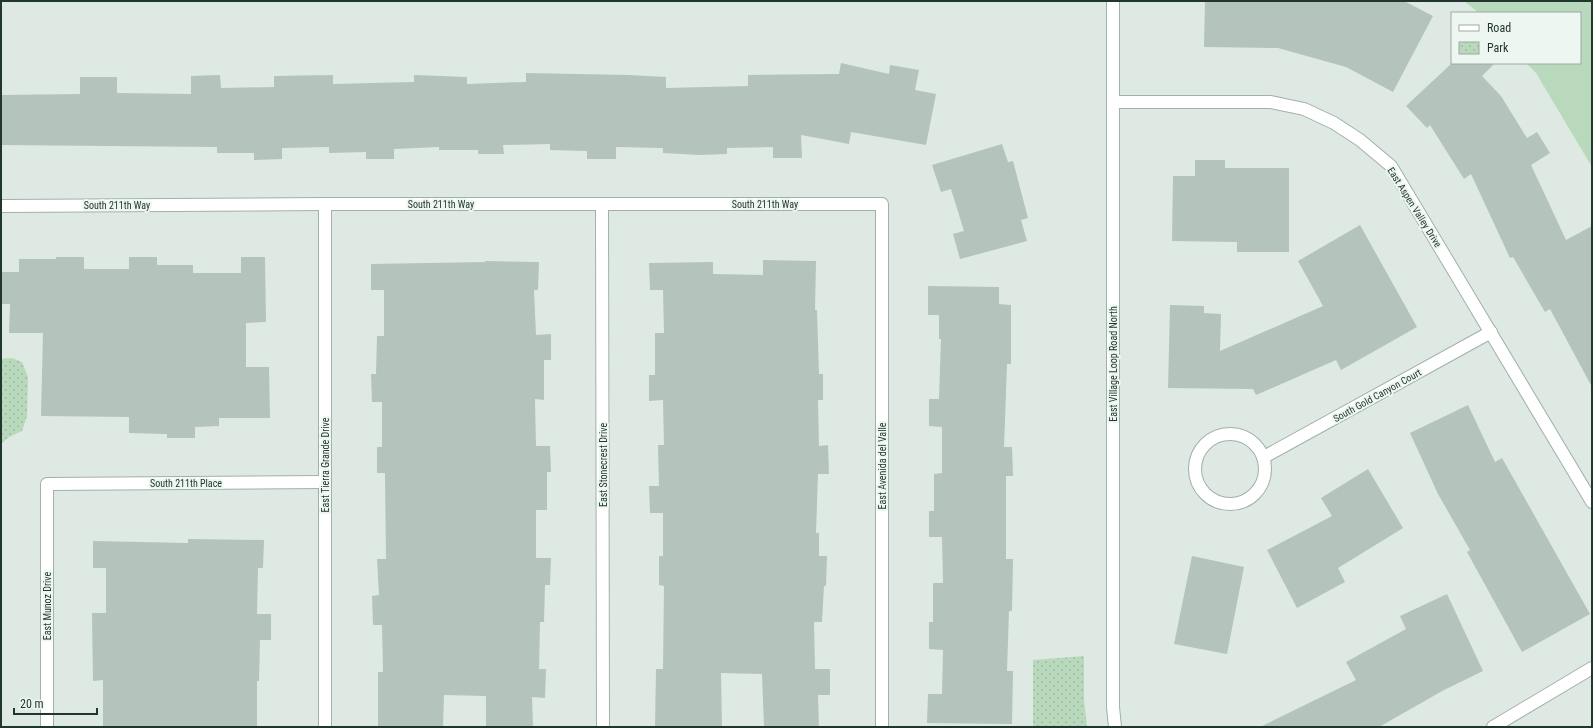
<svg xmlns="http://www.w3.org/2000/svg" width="1593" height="728" font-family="'Roboto Condensed',sans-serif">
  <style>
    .green { fill: #b8d9bc }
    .park { fill: url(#park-dots) }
    .building { fill: #b4c3bb }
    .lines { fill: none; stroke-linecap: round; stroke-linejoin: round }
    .street-casing { stroke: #a2b0a9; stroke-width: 14 }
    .secondary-casing { stroke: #9eb3a9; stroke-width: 14 }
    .street { stroke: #fff; stroke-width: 12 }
    .secondary { stroke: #fff; stroke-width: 12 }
    .labels { text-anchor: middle; stroke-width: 4; stroke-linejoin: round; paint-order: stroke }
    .street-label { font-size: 10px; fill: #21372e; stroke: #eef6f1 }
  </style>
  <defs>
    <pattern id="park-dots" width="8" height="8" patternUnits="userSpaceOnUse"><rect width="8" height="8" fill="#b8d9bc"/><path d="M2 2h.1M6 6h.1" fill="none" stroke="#9ebba2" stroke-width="1.8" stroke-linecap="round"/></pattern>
  </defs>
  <rect width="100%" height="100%" fill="#dee9e3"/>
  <!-- green -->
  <polygon class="green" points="1464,1 1592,1 1592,167 1536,73 1526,63 1580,63 1580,13 1479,13"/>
  <!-- park -->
  <g class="park">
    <polygon points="12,358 22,362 28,377 27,416 22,431 9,437 1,444 1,359"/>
    <polygon points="1084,656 1084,700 1087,727 1033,727 1033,660"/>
  </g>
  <!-- building -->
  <g class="building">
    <polygon points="1205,1 1404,1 1433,16 1393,92 1346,67 1278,48 1204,47"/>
    <polygon points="841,63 889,74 890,65 919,70 915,90 936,94 926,145 851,132 849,144 801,135 802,158 773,158 773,147 727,148 727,154 700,155 663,153 663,148 616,147 616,159 587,159 587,151 550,150 550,144 503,145 504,154 478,154 478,150 439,150 439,147 394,149 394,159 366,159 366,152 329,153 329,147 282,148 282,159 254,160 254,153 217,153 217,147 1,145 1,95 80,94 80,77 117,77 117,93 191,94 191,76 220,75 221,88 274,87 274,76 333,75 333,84 414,82 414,75 467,77 467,84 526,82 526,73 628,75 666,77 666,88 748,86 748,75 839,74"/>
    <polygon points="1452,63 1495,63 1482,76 1501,96 1527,138 1537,132 1550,153 1531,165 1566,240 1592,226 1592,387 1550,309 1545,312 1513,257 1510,258 1471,174 1464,179 1430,125 1427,128 1406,106"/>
    <polygon points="1002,144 1008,162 1013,161 1028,218 1021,220 1027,241 960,259 953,234 964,231 951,189 941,192 932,165"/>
    <polygon points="1195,160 1225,160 1225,168 1289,168 1289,252 1237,252 1237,242 1172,241 1173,176 1195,176"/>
    <polygon points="1360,225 1417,327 1341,370 1336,360 1256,395 1253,389 1168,388 1170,305 1204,306 1204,313 1221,314 1220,351 1323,306 1298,261"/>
    <polygon points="56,257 84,257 84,269 129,269 129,257 157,257 157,265 193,265 193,273 241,273 241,257 265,257 266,322 246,323 246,367 269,367 270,418 219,418 219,426 195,427 195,438 167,438 167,434 129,433 129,417 41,416 43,333 9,333 10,304 1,304 1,272 19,272 19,259 56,259"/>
    <polygon points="763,260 816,261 815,310 817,310 819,374 823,374 823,400 818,400 819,446 828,445 829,474 818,474 816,533 819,533 819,556 827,556 826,586 824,586 822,622 814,622 815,669 830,669 830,695 818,695 819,727 764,727 762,674 721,673 722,727 655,727 656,669 663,669 664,586 659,585 659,556 663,556 663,513 650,513 649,486 659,486 658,445 664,445 663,400 649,401 649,375 655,375 655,333 664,333 663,290 650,290 649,263 713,262 713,274 763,275"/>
    <polygon points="485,261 539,262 538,290 534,290 536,335 551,334 551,360 544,360 544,400 535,399 536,446 550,446 551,472 547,472 547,510 536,510 536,558 551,558 550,585 545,585 544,622 540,622 539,669 546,669 545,698 532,697 533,727 486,727 486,696 444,695 443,727 378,727 378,672 383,672 382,625 373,625 372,596 379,595 377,559 386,559 385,473 377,473 377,447 382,447 382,402 372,402 371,374 376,374 377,336 384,336 384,290 371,290 371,264 485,262"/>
    <polygon points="928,286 999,287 999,304 1011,305 1011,364 1007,364 1004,447 1012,447 1013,476 1006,476 1006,559 1013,559 1012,611 1009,611 1007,671 1013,671 1012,724 927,723 928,694 942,694 943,650 929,649 929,622 933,622 933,583 943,583 942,537 929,537 929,511 934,511 934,474 942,473 942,427 929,426 929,399 939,399 941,339 939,339 939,315 928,315"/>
    <polygon points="1468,405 1495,462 1502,458 1590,614 1522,652 1467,552 1470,550 1438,494 1410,433"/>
    <polygon points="1368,469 1403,528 1338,568 1345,582 1297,608 1267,550 1332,516 1321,498"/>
    <polygon points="188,539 264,540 263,568 258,568 257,614 271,614 271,640 260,640 259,681 257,681 257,727 103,727 103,680 93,681 92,613 106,613 106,568 93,568 93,541 188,543"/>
    <polygon points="1192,556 1244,567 1227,654 1174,644"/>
    <polygon points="1447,594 1483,671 1444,690 1379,727 1260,727 1356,680 1346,662 1406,629 1400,616"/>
  </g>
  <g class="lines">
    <defs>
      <g id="street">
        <polyline points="1113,102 1271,102 1304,109 1334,123 1360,140 1391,166 1592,502"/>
        <polyline points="325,204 325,727"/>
        <polyline points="602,204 603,727"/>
        <polyline points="1,206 325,204 882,204 882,727"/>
        <circle cx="1230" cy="469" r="35"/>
        <polyline points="1264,457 1491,332"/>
        <polyline points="47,727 47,484 325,482"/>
        <polyline points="1493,727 1592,668"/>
      </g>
      <polyline id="secondary" points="1113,1 1113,707 1115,727"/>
    </defs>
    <!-- street casing -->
    <use href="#street" class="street-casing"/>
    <!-- secondary casing -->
    <use href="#secondary" class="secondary-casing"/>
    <!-- street -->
    <use href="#street" class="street"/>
    <!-- secondary -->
    <use href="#secondary" class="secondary"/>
  </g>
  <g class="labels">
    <!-- street labels -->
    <g class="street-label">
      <text x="441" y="208">South 211th Way</text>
      <text x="765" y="208">South 211th Way</text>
      <text x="117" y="209">South 211th Way</text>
      <text transform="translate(1415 207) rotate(58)" y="4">East Aspen Valley Drive</text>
      <text transform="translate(1113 364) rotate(-90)" y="4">East Village Loop Road North</text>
      <text transform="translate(1377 395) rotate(-29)" y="4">South Gold Canyon Court</text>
      <text transform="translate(325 465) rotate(-90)" y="4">East Tierra Grande Drive</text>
      <text transform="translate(603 465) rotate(-90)" y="4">East Stonecrest Drive</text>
      <text transform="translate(882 466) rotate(-90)" y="4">East Avenida del Valle</text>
      <text x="186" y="487">South 211th Place</text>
      <text transform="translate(47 606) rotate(-90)" y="4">East Munoz Drive</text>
    </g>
  </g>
  <!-- border -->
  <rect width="1593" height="728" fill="none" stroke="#21372e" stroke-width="4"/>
  <!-- legend -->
  <rect x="1451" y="12" width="130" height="52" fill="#eef6f1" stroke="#9caaa3"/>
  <rect x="1459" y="25" width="20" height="6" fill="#ffffff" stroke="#9caaa3"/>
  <text x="1487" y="32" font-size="12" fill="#21372e">Road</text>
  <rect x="1459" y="42" width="20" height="12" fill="url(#park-dots)" stroke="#9caaa3"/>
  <text x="1487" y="52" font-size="12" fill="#21372e">Park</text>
  <!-- scale -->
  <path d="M14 708v6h83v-6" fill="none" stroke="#21372e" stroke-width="2"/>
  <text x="20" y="708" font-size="12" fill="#21372e" stroke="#eef6f1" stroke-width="3" paint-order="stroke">20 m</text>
</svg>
